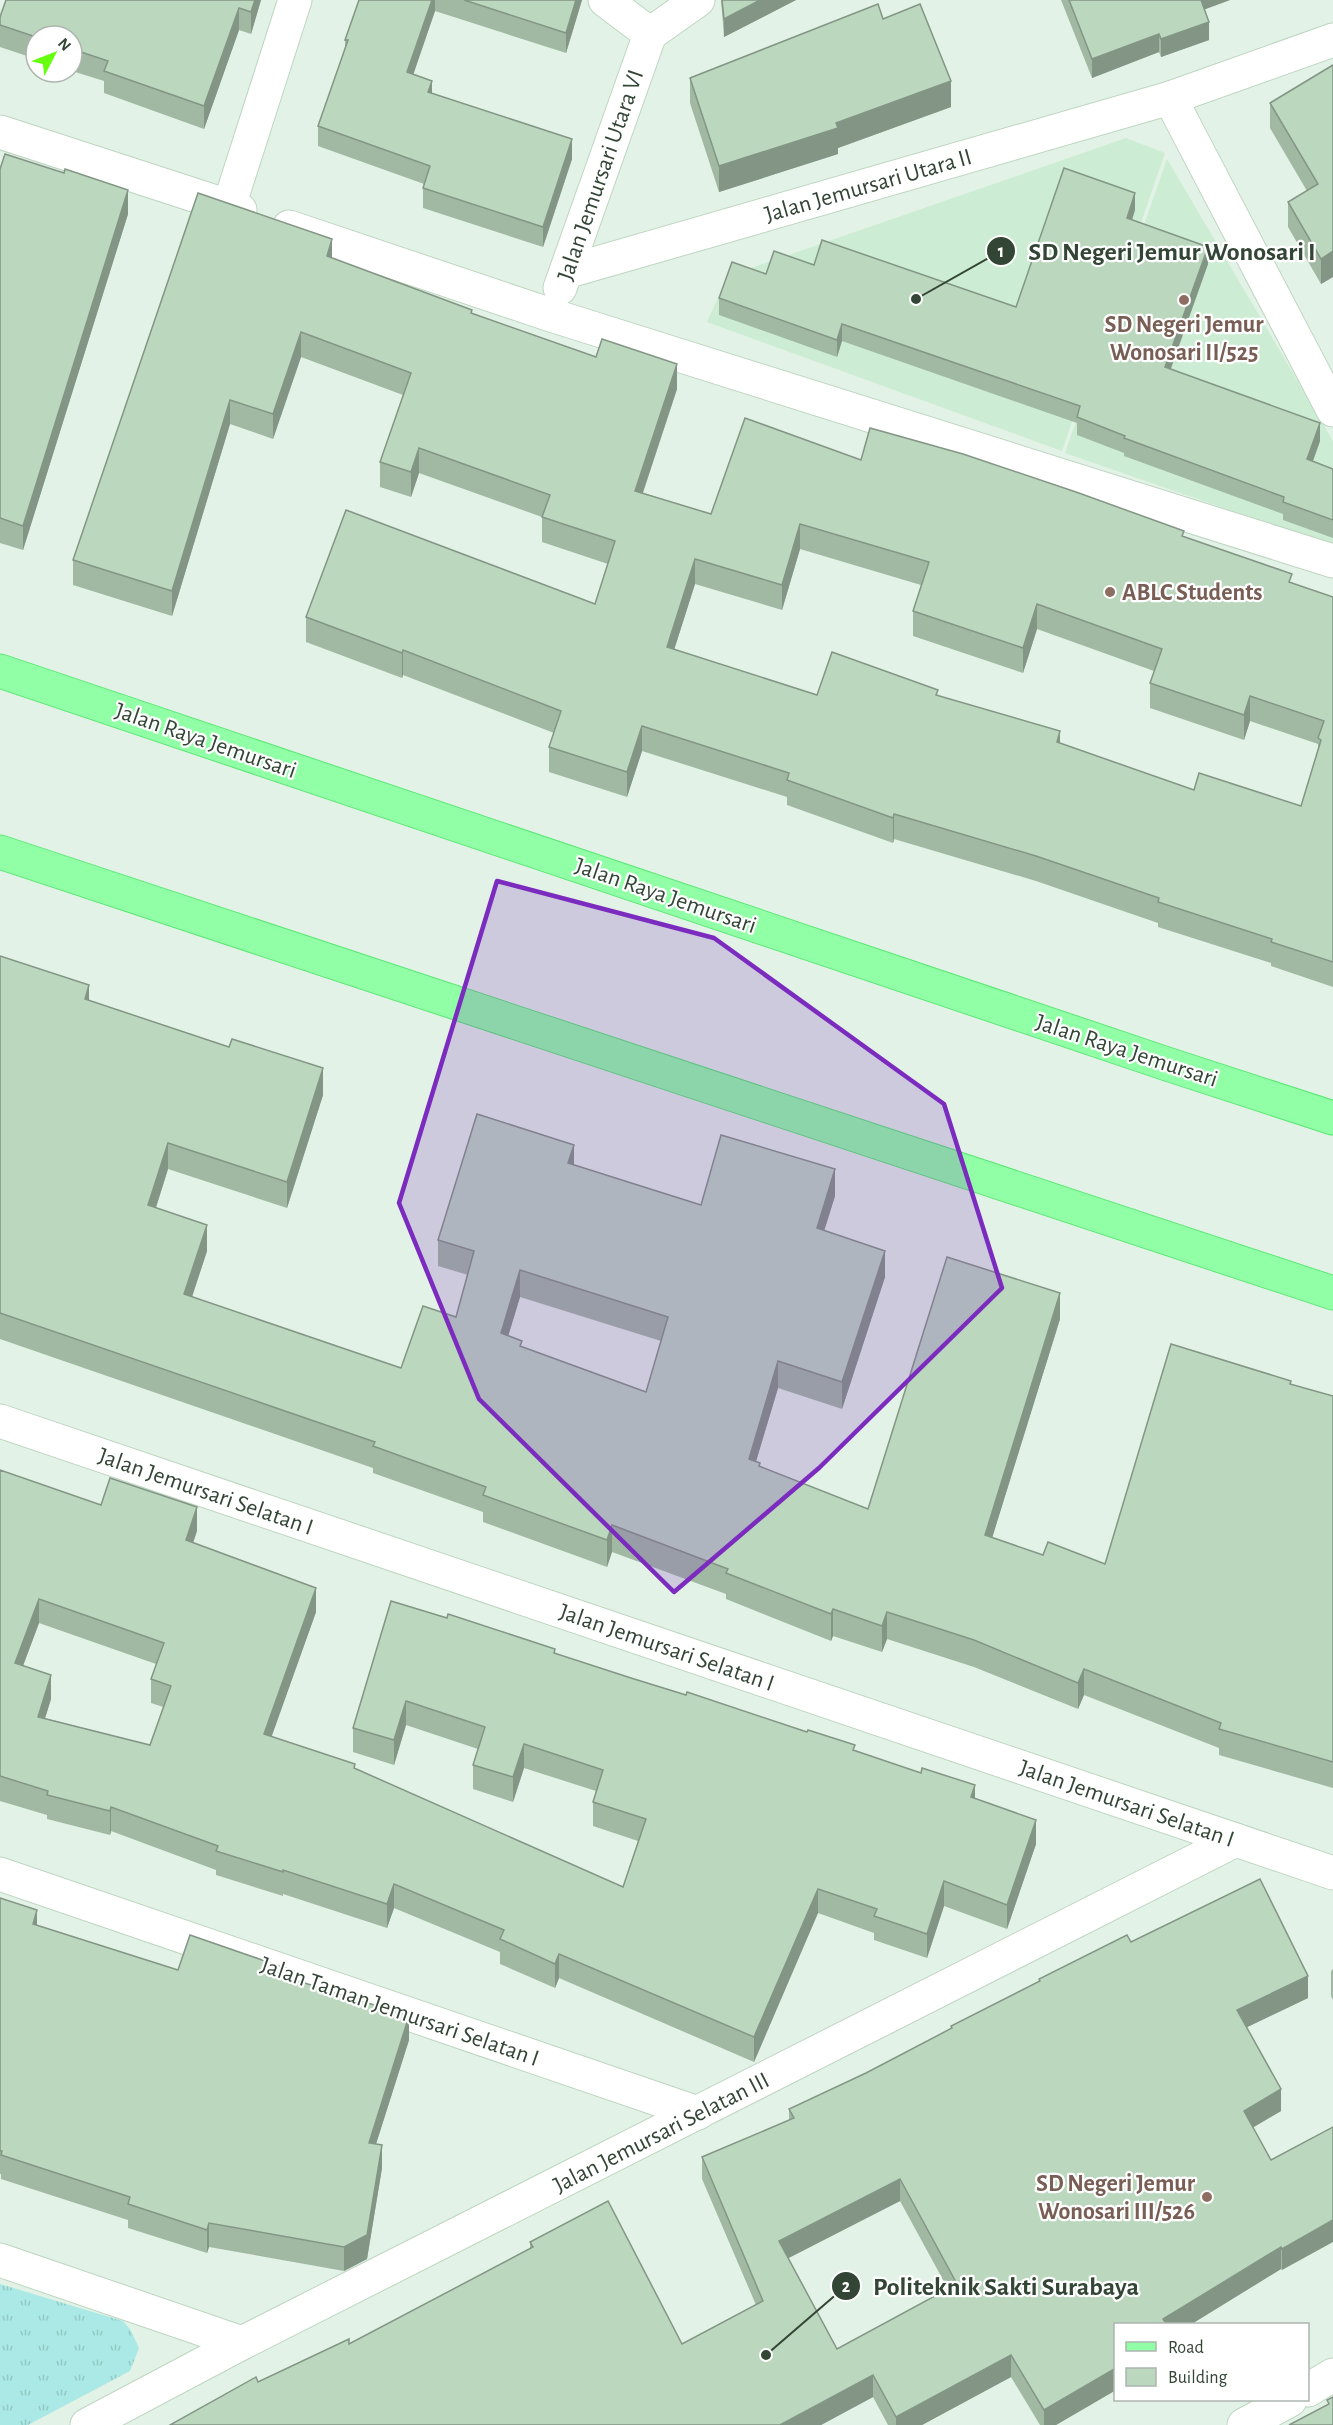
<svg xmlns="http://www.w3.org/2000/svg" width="1333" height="2425" font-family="'Alegreya Sans',sans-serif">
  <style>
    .education { fill: #ccecd3 }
    .grass { fill: url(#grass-tufts) }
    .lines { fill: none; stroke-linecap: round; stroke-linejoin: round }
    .street-casing { stroke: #bdd6c0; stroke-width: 35 }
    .primary-casing { stroke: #5ce876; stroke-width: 35 }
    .street { stroke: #fff; stroke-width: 33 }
    .primary { stroke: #90ffa6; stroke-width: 33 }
    .wall { fill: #a1b9a3; fill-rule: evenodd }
    .shaded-wall { fill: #839685 }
    .building { fill: #bbd7be; stroke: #839685; stroke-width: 1.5; fill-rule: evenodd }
    .marked { fill: #7b2cbf; fill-opacity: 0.2; stroke: #7b2cbf; stroke-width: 4.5; stroke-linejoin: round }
    .education-dot { fill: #8d6e63; stroke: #fff; stroke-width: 2 }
    .labels { text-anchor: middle; stroke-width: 4.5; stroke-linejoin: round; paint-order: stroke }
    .street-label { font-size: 24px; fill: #334535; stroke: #fff }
    .education-label { font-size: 24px; font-weight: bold; fill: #785e54; stroke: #fff }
    .leader { fill: none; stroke: #334535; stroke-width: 2 }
    .callout-dot { fill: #334535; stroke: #fff; stroke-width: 2 }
    .mark-label { font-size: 18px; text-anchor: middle; font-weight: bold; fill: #fff }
    .callout-label { font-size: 26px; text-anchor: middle; font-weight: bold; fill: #334535; stroke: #fff; stroke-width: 4.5; stroke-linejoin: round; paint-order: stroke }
  </style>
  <defs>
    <pattern id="grass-tufts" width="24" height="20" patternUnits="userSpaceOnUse" patternTransform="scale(1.5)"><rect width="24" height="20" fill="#aae9e5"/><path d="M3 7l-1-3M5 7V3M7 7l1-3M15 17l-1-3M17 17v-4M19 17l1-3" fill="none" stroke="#93c9c5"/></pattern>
  </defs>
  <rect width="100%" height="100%" fill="#e3f2e6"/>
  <!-- education -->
  <g class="education">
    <polygon points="1126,138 1165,153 1062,451 707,322 728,276"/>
    <polygon points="1167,159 1333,441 1333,546 1065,453"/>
  </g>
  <!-- grass -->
  <polygon class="grass" points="0,2284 123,2321 130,2329 139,2348 130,2371 28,2425 0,2425"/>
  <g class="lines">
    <defs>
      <g id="street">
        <polyline points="605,0 650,34"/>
        <polyline points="650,34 698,0"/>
        <polyline points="1170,98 1333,410"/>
        <polyline points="0,132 240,210"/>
        <polyline points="229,206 295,0"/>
        <polyline points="289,227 551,315 1333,561"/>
        <polyline points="566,272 1170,98 1333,40"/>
        <polyline points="560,288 650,34"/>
        <polyline points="0,1421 1333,1873"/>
        <polyline points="0,1874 698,2113"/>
        <polyline points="0,2260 242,2343"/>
        <polyline points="1308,2390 1333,2375"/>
        <polyline points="87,2425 242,2343 1236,1840"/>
        <polyline points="1244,2425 1290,2400"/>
      </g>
      <g id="primary">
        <polyline points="0,671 1167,1064 1333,1118"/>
        <polyline points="0,852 1333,1293"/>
      </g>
    </defs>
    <!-- street casing -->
    <use href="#street" class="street-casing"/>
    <!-- primary casing -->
    <use href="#primary" class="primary-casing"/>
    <!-- street -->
    <use href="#street" class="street"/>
    <!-- primary -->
    <use href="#primary" class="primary"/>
  </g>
  <!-- wall -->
  <g class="wall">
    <polygon points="261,0 251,34 239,30 204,129 104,93 104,81 72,71 72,36 36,36 36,59 0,47 0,25"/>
    <polygon points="359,0 582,0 566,53 435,11 413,74 432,93 572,159 543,247 423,208 423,188 424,184 318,146 318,126 345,48 345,40"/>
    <polygon points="721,0 796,0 724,37"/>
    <polygon points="1061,0 1230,0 1204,9 1209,40 1161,57 1159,52 1092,78"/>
    <polygon points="883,19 951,107 838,148 838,154 719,192 690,103 690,78"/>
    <polygon points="1333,65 1333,277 1321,284 1288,227 1288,202 1307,191 1270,128 1270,103"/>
    <polygon points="0,169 128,214 23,550 0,543"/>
    <polygon points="1135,210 1132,220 1208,264 1171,369 1320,441 1313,461 1333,469 1333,538 1283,520 1283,514 1124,456 1124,453 1077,435 1077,423 842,341 837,357 719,315 719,298 766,274 814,265 1016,307"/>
    <path d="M 332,258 L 472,313 L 677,389 L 643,493 L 711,514 L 861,460 L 1184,537 L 1292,583 L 1333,597 L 1333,987 L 1271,966 L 1271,963 L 1158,927 L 1158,923 L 1036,881 L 894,839 L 893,843 L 787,805 L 787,797 L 642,751 L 627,797 L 549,772 L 549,747 L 554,733 L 403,675 L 402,678 L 306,642 L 306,617 L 595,604 L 608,564 L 542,542 L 542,517 L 419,473 L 411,497 L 380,487 L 380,462 L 403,395 L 301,357 L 273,439 L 230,424 L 172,616 L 73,585 L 73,560 ZM 800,549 L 921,585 L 913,611 L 913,636 L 1023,673 L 1037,629 L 1154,671 L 1150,683 L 1150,708 L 1244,740 L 1250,721 L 1318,744 L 1318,752 L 1301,806 L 1194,790 L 1060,743 L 938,695 L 817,695 L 674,650 L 695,584 L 782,610 Z"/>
    <path d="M 0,956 L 89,1001 L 323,1095 L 287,1208 L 168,1169 L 156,1208 L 207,1251 L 192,1297 L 401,1368 L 456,1317 L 468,1275 L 438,1266 L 438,1240 L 574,1165 L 701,1205 L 835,1196 L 824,1230 L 885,1277 L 842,1409 L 778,1388 L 756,1461 L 760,1466 L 868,1509 L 1060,1319 L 992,1537 L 1043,1555 L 1105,1564 L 1291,1385 L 1333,1396 L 1333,1788 L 1219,1755 L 1219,1748 L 1084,1695 L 1078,1709 L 974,1667 L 887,1639 L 882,1652 L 833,1636 L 831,1641 L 726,1599 L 726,1594 L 612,1552 L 607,1567 L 483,1522 L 483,1512 L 373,1473 L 373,1468 L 0,1339 ZM 520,1297 L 661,1341 L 646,1392 L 522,1347 L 508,1336 Z"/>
    <path d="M 0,1470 L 101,1505 L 197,1531 L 193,1542 L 316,1612 L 271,1737 L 355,1769 L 623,1887 L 638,1841 L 593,1826 L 593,1802 L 596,1791 L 524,1768 L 513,1802 L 473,1789 L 473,1765 L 478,1749 L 406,1725 L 394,1765 L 353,1752 L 353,1728 L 391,1601 L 855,1750 L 975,1798 L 1036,1844 L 1007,1929 L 944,1906 L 927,1958 L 874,1940 L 874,1933 L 818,1913 L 754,2062 L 559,1978 L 555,1988 L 500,1964 L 500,1952 L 394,1908 L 387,1928 L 283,1894 L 283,1896 L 216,1875 L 216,1870 L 111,1831 L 110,1835 L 47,1819 L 47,1815 L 0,1801 ZM 39,1623 L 156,1664 L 151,1679 L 151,1703 L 163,1707 L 150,1745 L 45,1718 L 51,1699 L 23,1666 Z"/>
    <polygon points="0,1898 37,1925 178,1970 294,1979 409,2040 376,2144 382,2168 367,2259 344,2271 209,2247 207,2253 128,2228 128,2220 1,2179 1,2174 0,2174"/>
    <path d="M 1131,1942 L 1308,1998 L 1247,2027 L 1281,2111 L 1253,2127 L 1271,2160 L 1333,2127 L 1282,2270 L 1281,2269 L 1190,2325 L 1116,2325 L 1116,2390 L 1056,2425 L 1040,2425 L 1011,2377 L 922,2425 L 888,2425 L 873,2397 L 821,2425 L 170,2425 L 258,2382 L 349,2344 L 530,2249 L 530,2242 L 682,2344 L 756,2305 L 702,2179 L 702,2157 L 789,2120 L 789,2109 L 866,2073 L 951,2029 L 951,2026 L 1039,1981 L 1039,1979 ZM 900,2201 L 948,2289 L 837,2349 L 788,2258 Z"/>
    <polygon points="1333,1969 1333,2000 1331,1996 1331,1971"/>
  </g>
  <!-- shaded-wall -->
  <g class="shaded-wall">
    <polygon points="255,0 261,0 251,34 251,12"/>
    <polygon points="432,0 435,0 435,11 407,93 407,72"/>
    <polygon points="576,0 582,0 566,53 566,33"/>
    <polygon points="760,0 796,0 724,37 724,19"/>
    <polygon points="1198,0 1230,0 1198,12"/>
    <polygon points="239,8 239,30 204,129 204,106"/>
    <polygon points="1209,22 1209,40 1161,57 1161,39"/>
    <polygon points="1159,34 1159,52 1092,78 1092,59"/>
    <polygon points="432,81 432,102 428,92"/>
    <polygon points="951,81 951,107 838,148 838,154 719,192 719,166"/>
    <polygon points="572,139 572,159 543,247 543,227"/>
    <polygon points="128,190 128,214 23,550 23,526"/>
    <polygon points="1135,193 1135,210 1127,235 1127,218"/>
    <polygon points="332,239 332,264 327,256"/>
    <polygon points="1208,247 1208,264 1165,384 1165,367"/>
    <polygon points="1333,251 1333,277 1321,284 1321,259"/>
    <polygon points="842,324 842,341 837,357 837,340"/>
    <polygon points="301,332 301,357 273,439 273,414"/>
    <polygon points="677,364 677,389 635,516 635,491"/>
    <polygon points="230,400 230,424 172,616 172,591"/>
    <polygon points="1320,423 1320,441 1307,477 1307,459"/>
    <polygon points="419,448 419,473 411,497 411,472"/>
    <polygon points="800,524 800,549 782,610 782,585"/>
    <polygon points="695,559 695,584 667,672 667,647"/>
    <polygon points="1037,604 1037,629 1023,673 1023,648"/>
    <polygon points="403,650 403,675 402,678 402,653"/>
    <polygon points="1250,696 1250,721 1244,740 1244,715"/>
    <polygon points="642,726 642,751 627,797 627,772"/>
    <polygon points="1060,731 1060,756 1057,742"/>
    <polygon points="894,814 894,839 893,843 893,818"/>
    <polygon points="89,985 89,1012 85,999"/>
    <polygon points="323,1068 323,1095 287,1208 287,1182"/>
    <polygon points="168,1143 168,1169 148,1232 148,1205"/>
    <polygon points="574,1145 574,1171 568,1163"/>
    <polygon points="835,1169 835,1196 817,1254 817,1228"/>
    <polygon points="207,1225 207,1251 184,1321 184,1294"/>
    <polygon points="885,1251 885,1277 842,1409 842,1382"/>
    <polygon points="520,1270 520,1297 501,1360 501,1333"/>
    <polygon points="1060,1293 1060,1319 985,1561 985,1535"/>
    <polygon points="778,1361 778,1388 749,1485 749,1459"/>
    <polygon points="197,1507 197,1531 186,1564 186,1540"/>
    <polygon points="612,1525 612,1552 607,1567 607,1540"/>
    <polygon points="316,1588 316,1612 264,1758 264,1734"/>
    <polygon points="39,1599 39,1623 15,1687 15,1663"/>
    <polygon points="833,1609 833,1636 831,1641 831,1614"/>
    <polygon points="887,1612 887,1639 882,1652 882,1626"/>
    <polygon points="1084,1669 1084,1695 1078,1709 1078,1683"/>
    <polygon points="51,1675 51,1699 38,1741 38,1717"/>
    <polygon points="406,1701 406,1725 394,1765 394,1740"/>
    <polygon points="524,1744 524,1768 513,1802 513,1777"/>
    <polygon points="975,1785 975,1809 971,1797"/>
    <polygon points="111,1807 111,1831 110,1835 110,1811"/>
    <polygon points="1036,1820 1036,1844 1007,1929 1007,1905"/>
    <polygon points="944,1881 944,1906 927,1958 927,1934"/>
    <polygon points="394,1884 394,1908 387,1928 387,1904"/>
    <polygon points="818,1889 818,1913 754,2062 754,2037"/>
    <polygon points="37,1910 37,1933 33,1924"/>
    <polygon points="559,1954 559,1978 555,1988 555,1964"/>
    <polygon points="1308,1976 1308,1998 1237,2032 1237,2010"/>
    <polygon points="409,2016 409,2040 369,2166 369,2143"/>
    <polygon points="1281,2089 1281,2111 1244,2133 1244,2111"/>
    <polygon points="382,2145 382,2168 367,2259 344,2271 344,2247"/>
    <polygon points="900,2179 900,2201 779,2263 779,2241"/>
    <polygon points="1333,2220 1333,2242 1282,2270 1282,2249"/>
    <polygon points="209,2223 209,2247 207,2253 207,2230"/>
    <polygon points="1281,2247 1281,2269 1190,2325 1163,2325 1163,2319"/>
    <polygon points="1011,2355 1011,2377 922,2425 896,2425 896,2417"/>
    <polygon points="1116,2368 1116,2390 1056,2425 1044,2425 1044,2410"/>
    <polygon points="873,2375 873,2397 821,2425 780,2425"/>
  </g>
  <!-- building -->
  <g class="building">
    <polygon points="6,0 255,0 251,12 239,8 204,106 104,71 108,61 72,49 72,36 36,37 0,25 0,17"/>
    <polygon points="359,0 432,0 407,72 432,81 428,92 572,139 543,227 423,188 430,166 318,126 348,40 345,40"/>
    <polygon points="464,0 576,0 566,33"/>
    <polygon points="722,0 760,0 724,19"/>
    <polygon points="1069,0 1201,0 1209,22 1161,39 1159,34 1092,59"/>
    <polygon points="878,4 883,19 920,4 951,81 836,123 838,128 719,166 690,78"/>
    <polygon points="1333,65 1333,251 1321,259 1288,202 1318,184 1270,103"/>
    <polygon points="5,154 64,173 65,169 128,190 23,526 0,518 0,169"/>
    <polygon points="1064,168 1135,193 1127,218 1208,247 1165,367 1320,423 1307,459 1333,469 1333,520 1283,502 1284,497 1124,438 1125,436 1077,417 1080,406 842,324 837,340 719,298 732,262 766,274 774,251 814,265 822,240 1016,307"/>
    <path d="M 198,193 L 332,239 L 327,256 L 472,310 L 471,313 L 596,357 L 602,339 L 677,364 L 635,491 L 711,514 L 745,418 L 861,460 L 870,428 L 963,454 L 1076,492 L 1184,531 L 1182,536 L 1292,574 L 1289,582 L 1333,597 L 1333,962 L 1271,942 L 1272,939 L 1158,902 L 1159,898 L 1036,856 L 894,814 L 893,818 L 787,780 L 789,773 L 642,726 L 627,772 L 549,747 L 561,711 L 403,650 L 402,653 L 306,617 L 346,510 L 595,604 L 615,541 L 542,517 L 550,495 L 419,448 L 411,472 L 380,462 L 411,373 L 301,332 L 273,414 L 230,400 L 172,591 L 73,560 ZM 800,524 L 929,562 L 913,611 L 1023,648 L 1037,604 L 1162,649 L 1150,683 L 1244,715 L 1250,696 L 1324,721 L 1318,738 L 1321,740 L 1301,806 L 1199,773 L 1194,790 L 1057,742 L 1060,731 L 936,695 L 938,690 L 832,652 L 817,695 L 667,647 L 695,559 L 782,585 Z"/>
    <path d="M 0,956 L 89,985 L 85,999 L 229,1047 L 232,1039 L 323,1068 L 287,1182 L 168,1143 L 148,1205 L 207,1225 L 184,1294 L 401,1368 L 423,1306 L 456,1317 L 474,1251 L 438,1240 L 477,1114 L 574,1145 L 568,1163 L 701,1205 L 721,1135 L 835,1169 L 817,1228 L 885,1251 L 842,1382 L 778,1361 L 749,1459 L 760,1463 L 759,1466 L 868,1509 L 947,1257 L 1060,1293 L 985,1535 L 1043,1555 L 1048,1542 L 1105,1564 L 1171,1344 L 1291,1381 L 1290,1384 L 1333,1396 L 1333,1762 L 1219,1729 L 1221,1723 L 1084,1669 L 1078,1683 L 974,1640 L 887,1612 L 882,1626 L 833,1609 L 831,1614 L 726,1573 L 728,1569 L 612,1525 L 607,1540 L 483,1495 L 486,1487 L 373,1446 L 375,1442 L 0,1313 ZM 520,1270 L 668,1317 L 646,1392 L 520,1346 L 522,1341 L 501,1333 Z"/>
    <path d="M 0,1470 L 101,1505 L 110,1478 L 197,1507 L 186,1540 L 316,1588 L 264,1734 L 355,1764 L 354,1768 L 623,1887 L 646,1819 L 593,1802 L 603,1770 L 524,1744 L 513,1777 L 473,1765 L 485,1727 L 406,1701 L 394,1740 L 353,1728 L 391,1601 L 447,1618 L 448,1614 L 555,1649 L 554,1653 L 631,1678 L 686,1695 L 687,1692 L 807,1732 L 808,1730 L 855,1745 L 853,1750 L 921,1773 L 922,1768 L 975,1785 L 971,1797 L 1036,1820 L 1007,1905 L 944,1881 L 927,1934 L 874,1916 L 877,1909 L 818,1889 L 754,2037 L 559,1954 L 555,1964 L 500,1939 L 504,1930 L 394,1884 L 387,1904 L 283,1870 L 283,1872 L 216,1851 L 218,1846 L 111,1807 L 110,1811 L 47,1795 L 48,1791 L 0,1776 ZM 39,1599 L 164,1643 L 151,1679 L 171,1686 L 150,1745 L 38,1717 L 51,1675 L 15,1663 Z"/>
    <path d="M 1260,1879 L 1308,1976 L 1237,2010 L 1281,2089 L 1244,2111 L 1271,2160 L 1333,2127 L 1333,2220 L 1282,2249 L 1281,2247 L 1163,2319 L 1167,2325 L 1116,2325 L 1116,2368 L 1044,2410 L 1011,2355 L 896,2417 L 873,2375 L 780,2425 L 170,2425 L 256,2377 L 258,2382 L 349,2339 L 349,2344 L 533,2247 L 530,2242 L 608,2201 L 682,2344 L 763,2301 L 702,2157 L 794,2118 L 789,2109 L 866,2073 L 952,2028 L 951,2026 L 1040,1981 L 1039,1979 L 1127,1935 L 1131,1942 ZM 900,2179 L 957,2284 L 837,2349 L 779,2241 Z"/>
    <polygon points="0,1898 37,1910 33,1924 178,1970 190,1935 294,1971 292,1979 409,2016 369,2143 382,2145 367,2235 344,2247 209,2223 207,2230 128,2204 130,2197 1,2155 2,2151 0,2151"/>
    <polygon points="1333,2397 1333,2425 1289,2425 1329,2404 1327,2400"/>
  </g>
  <!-- marked area -->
  <path class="marked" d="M 497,881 L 714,938 L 944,1104 L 1002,1288 L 819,1468 L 674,1592 L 479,1399 L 399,1203 Z"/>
  <!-- markers -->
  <g class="education-dot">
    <circle cx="1184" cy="300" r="6"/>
    <circle cx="1110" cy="592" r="6"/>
    <circle cx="1207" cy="2197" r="6"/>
  </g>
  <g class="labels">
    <!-- street labels -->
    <g class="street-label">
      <text transform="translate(600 175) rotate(-71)" y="8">Jalan Jemursari Utara VI</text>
      <text transform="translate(868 185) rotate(-16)" y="8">Jalan Jemursari Utara II</text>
      <text transform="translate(206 740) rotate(19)" y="8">Jalan Raya Jemursari</text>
      <text transform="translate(666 895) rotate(19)" y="8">Jalan Raya Jemursari</text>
      <text transform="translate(1127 1050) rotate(18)" y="8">Jalan Raya Jemursari</text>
      <text transform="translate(206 1491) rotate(19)" y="8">Jalan Jemursari Selatan I</text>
      <text transform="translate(667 1647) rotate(19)" y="8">Jalan Jemursari Selatan I</text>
      <text transform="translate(1127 1803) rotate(19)" y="8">Jalan Jemursari Selatan I</text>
      <text transform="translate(400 2011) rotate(19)" y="8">Jalan Taman Jemursari Selatan I</text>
      <text transform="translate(661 2132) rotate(-27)" y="8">Jalan Jemursari Selatan III</text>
    </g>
    <!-- education labels -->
    <g class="education-label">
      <text x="1184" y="332">SD Negeri Jemur<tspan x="1184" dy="28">Wonosari II/525</tspan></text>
      <text x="1122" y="600" text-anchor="start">ABLC Students</text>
      <text x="1195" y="2191" text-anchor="end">SD Negeri Jemur<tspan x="1195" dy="28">Wonosari III/526</tspan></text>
    </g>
  </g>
  <!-- callouts -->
  <path class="leader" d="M916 299L1001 251M766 2355L846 2286"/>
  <g class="callout-dot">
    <circle cx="916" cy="299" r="6"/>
    <circle cx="766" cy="2355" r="6"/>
    <circle cx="1001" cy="251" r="15"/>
    <circle cx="846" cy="2286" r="15"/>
  </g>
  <g class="mark-label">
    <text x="1001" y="257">1</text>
    <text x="846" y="2292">2</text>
  </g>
  <g class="callout-label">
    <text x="1172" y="260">SD Negeri Jemur Wonosari I</text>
    <text x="1006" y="2295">Politeknik Sakti Surabaya</text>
  </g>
  <!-- legend -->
  <rect x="1114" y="2323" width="195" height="78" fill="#ffffff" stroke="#adb5ae" stroke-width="1.5"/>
  <rect x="1126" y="2342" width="30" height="9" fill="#90ffa6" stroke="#adb5ae" stroke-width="1.5"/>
  <text x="1168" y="2353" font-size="18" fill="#334535">Road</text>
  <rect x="1126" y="2368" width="30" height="18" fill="#bbd7be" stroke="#adb5ae" stroke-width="1.5"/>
  <text x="1168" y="2383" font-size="18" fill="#334535">Building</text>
  <!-- north arrow -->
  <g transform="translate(54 54) rotate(48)"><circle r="28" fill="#ffffff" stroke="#adb5ae" stroke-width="1.5"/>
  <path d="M0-4.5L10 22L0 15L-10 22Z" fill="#66ff0e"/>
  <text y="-9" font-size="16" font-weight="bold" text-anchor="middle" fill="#334535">N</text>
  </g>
</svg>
